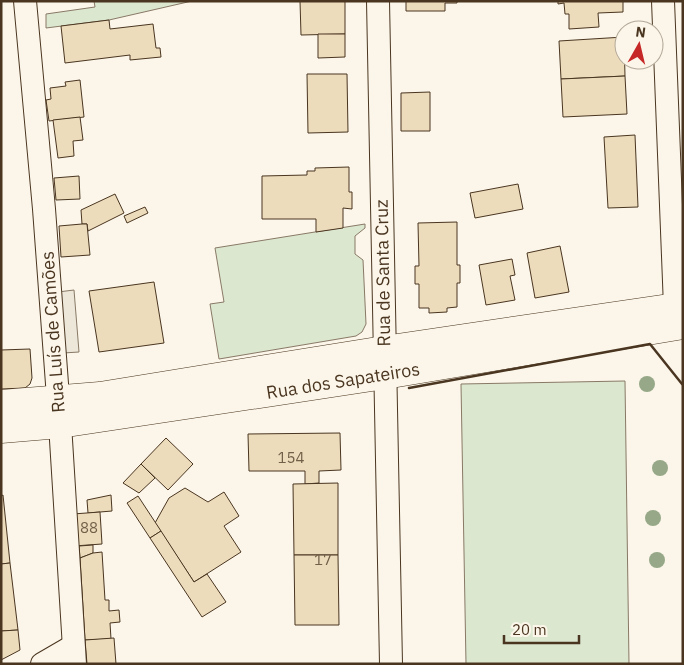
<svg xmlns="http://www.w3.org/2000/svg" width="684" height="665" font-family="'IBM Plex Sans',sans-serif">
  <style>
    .green { fill: #dce7d0; stroke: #887966 }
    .parking { fill: #ede7d9; stroke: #887966 }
    .building { fill: #ecdcbc; stroke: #4a3520 }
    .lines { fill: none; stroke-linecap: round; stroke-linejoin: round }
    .minor-casing { stroke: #4a3520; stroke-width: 24 }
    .tertiary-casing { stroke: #4a3520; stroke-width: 29 }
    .minor { stroke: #fbf6e9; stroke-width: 22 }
    .tertiary { stroke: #fbf6e9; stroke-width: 28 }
    .wall { stroke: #4a3520; stroke-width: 2.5 }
    .tree { fill: #96a887 }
    .labels { text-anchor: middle; stroke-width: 4; stroke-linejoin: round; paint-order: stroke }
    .number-label { font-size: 15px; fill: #725f47 }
    .street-label { font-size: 18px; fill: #4a3520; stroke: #fbf6e9 }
  </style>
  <rect width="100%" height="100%" fill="#fbf6e9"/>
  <!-- green -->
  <g class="green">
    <polygon points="94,1 192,1 109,20 46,28 46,14 95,7"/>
    <polygon points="365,224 365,228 355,236 355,254 363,260 366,324 362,332 356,336 219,359 210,304 224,302 215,248"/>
    <polygon points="625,381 629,664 466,664 461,384"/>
  </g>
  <!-- parking -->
  <polygon class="parking" points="74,290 79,352 63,353 58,292"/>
  <!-- building -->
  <g class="building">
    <polygon points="300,1 345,1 345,34 301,35"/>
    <polygon points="406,1 457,1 457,3 445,3 445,11 406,11"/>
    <polygon points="558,1 623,1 623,12 598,13 599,27 569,29 569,14 565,14 564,3 558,4"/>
    <polygon points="109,20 110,29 153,24 156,48 160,48 161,57 130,60 130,55 65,63 61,26"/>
    <polygon points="318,34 345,34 345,57 318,58"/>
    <polygon points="624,37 625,76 561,79 559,41"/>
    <polygon points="307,74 347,74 348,132 308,133"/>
    <polygon points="625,76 627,114 563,117 561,79"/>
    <polygon points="80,80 84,117 49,121 46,100 51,99 50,88 66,86 65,82"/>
    <polygon points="430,92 430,131 401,131 401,93"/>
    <polygon points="80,117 83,140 73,141 74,156 58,158 53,120"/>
    <polygon points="635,135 638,207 608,208 604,137"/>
    <polygon points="349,167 349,192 352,192 352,209 343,208 343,228 316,232 316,219 262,219 262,176 307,175 307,171 315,171 315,168"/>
    <polygon points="79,176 80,199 56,200 54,178"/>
    <polygon points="518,184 523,209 475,218 470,193"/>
    <polygon points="115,194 124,213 88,231 87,224 82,224 81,210"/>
    <polygon points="145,207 148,213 127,223 124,216"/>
    <polygon points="457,222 457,265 460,265 460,283 457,283 457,307 447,308 447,312 429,313 429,308 419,308 419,284 415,284 415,266 419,266 418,223"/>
    <polygon points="82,224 87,224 90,255 61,257 59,226"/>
    <polygon points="560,246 569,292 535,298 527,253"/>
    <polygon points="512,259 515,275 510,276 515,300 486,305 479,265"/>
    <polygon points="154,282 164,343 99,352 89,291"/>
    <polygon points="30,349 32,378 30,384 25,388 1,389 1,350"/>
    <polygon points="340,433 341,470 319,471 319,483 305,484 305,471 249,471 248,434"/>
    <polygon points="166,438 193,464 168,490 141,464"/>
    <polygon points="141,464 155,478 139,493 123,483"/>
    <polygon points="338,483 338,555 294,555 293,484"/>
    <polygon points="185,488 208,502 224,492 239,516 224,526 241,552 194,582 155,523 169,498"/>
    <polygon points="3,495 10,563 1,564 1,496"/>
    <polygon points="111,495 112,511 88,513 87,500"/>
    <polygon points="138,496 161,531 150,538 127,503"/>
    <polygon points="100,512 102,544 74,546 73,514"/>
    <polygon points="161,531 194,582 207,574 226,602 202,617 150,538"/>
    <polygon points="93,545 93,553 80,558 79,546"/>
    <polygon points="102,552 105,600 109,600 109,611 119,610 120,622 110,623 111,639 85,640 80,558 93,553"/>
    <polygon points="294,555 338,555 339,625 295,625"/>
    <polygon points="10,563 18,630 1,631 1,564"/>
    <polygon points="18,630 20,650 1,660 1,631"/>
    <polygon points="114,638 116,664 87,664 85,640"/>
  </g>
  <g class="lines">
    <defs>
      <g id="minor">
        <polyline points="25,1 44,209 60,424 75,664"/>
        <polyline points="378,1 391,664"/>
        <polyline points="663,1 675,307"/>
        <polyline points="42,664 73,646"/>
      </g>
      <g id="tertiary">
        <polyline points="1,404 100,396 384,350 669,308"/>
        <polyline points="1,429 60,424 385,375 683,325"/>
      </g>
    </defs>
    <!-- minor casing -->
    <use href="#minor" class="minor-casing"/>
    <!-- tertiary casing -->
    <use href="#tertiary" class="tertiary-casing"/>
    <!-- minor -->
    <use href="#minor" class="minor"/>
    <!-- tertiary -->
    <use href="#tertiary" class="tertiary"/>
    <!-- wall -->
    <polyline class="wall" points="409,388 650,344 682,384"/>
  </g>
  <!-- trees -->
  <g class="tree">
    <circle cx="647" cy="384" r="8"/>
    <circle cx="660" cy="468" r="8"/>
    <circle cx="653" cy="518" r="8"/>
    <circle cx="657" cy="560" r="8"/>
  </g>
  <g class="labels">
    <!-- number labels -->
    <g class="number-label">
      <text x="291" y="463">154</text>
      <text x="89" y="533">88</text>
      <text x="323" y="565">17</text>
    </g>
    <!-- street labels -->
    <g class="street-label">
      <text transform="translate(383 273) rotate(-91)" y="6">Rua de Santa Cruz</text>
      <text transform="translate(53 332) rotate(-94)" y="6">Rua Luís de Camões</text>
      <text transform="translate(343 381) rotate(-9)" y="6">Rua dos Sapateiros</text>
    </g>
  </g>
  <!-- border -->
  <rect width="684" height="665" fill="none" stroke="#4a3520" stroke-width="5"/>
  <!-- north arrow -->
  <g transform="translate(639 45) rotate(8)"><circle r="24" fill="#fbf6e9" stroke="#b4a999"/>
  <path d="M0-4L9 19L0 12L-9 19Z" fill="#c62828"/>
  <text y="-8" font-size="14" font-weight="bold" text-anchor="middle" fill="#4a3520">N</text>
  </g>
  <!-- scale -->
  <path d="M504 635v8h75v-8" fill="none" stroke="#4a3520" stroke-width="2.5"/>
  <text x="512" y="635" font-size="15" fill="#4a3520" stroke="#fbf6e9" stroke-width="4" paint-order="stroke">20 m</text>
</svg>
